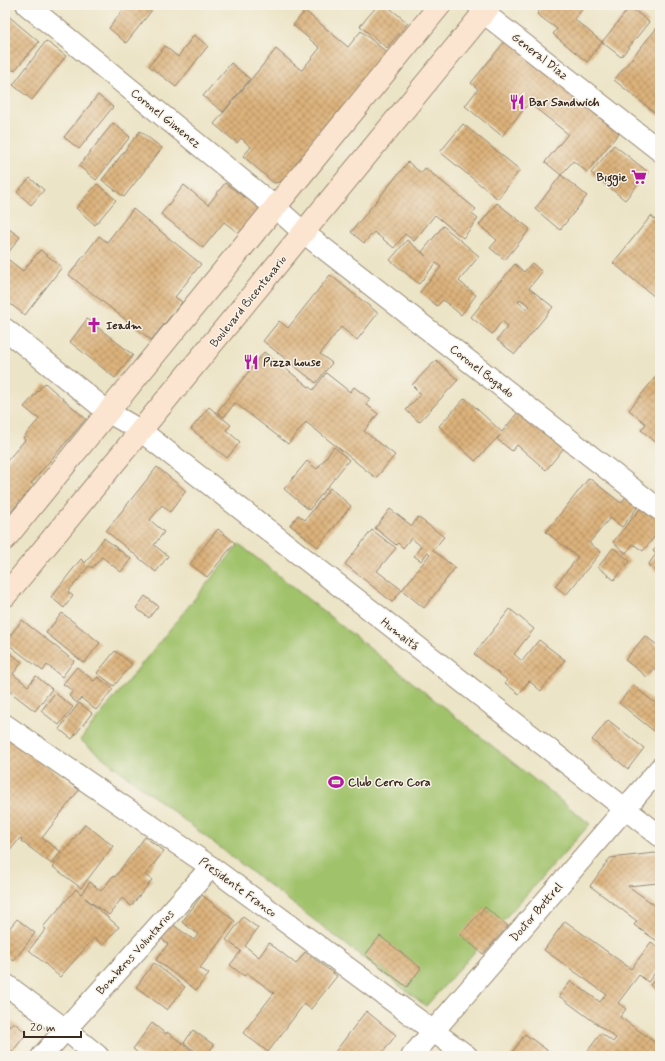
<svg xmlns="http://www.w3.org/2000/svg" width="665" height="1061" font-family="Mynerve,sans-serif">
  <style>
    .grass { fill: #a0c26b; stroke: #6e7644 }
    .building { fill: url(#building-cross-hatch); fill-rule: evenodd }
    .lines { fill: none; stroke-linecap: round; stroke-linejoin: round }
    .minor-casing { stroke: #948772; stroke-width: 23 }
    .secondary-casing { stroke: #948772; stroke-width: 24 }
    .minor { stroke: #fff; stroke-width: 21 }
    .secondary { stroke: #fce5d0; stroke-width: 22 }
    .labels { text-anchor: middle; stroke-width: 3; stroke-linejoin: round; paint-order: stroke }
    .street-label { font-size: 12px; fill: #3b2a1e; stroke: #f7f3e8 }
    .poi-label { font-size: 12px; font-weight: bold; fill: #3b2a1e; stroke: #f7f3e8; text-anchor: start }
  </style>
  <defs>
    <pattern id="building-cross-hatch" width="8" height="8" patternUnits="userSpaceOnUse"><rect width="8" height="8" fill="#dcb27b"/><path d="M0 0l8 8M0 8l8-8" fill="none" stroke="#b49164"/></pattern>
  </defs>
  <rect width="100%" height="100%" fill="#f7f3e8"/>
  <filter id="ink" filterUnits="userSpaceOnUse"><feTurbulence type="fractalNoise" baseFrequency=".025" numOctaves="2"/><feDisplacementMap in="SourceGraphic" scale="8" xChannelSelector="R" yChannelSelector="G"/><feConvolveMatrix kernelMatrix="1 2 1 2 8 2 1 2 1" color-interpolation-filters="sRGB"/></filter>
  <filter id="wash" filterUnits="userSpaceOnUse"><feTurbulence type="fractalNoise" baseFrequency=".012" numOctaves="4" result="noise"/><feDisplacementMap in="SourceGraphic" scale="16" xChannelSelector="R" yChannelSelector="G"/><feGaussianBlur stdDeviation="0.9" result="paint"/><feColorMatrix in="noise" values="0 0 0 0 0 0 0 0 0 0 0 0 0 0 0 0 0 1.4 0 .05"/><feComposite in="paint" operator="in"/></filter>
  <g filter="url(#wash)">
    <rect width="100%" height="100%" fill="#ece4c6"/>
    <!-- grass -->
    <polygon class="grass" points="239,544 590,824 426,1006 80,740"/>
    <g id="blocks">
      <!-- building -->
      <g class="building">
        <polygon points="127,5 156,5 126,43 109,28"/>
        <polygon points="378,5 386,5 408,23 387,48 360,26"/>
        <polygon points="544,5 586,5 574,19 602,42 630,7 649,22 621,57 602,42 587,62 553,34 557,29 537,14"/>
        <polygon points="305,11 348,47 361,31 391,56 374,69 344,105 349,110 290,180 274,183 243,156 251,147 241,138 237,143 214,124 276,49 301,70 302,70 320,48 293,25"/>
        <polygon points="5,13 39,42 14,71 5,63"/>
        <polygon points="660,24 660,117 614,80"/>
        <polygon points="194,35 208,46 176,87 149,66 165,46 178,57"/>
        <polygon points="510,35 593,103 589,109 619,133 587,172 573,161 561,175 545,162 568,134 529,103 502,136 465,106 478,89 471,83"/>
        <polygon points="46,41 66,56 32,100 13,85"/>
        <polygon points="231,63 250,79 223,112 203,96"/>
        <polygon points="98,95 113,107 79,149 64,137"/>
        <polygon points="113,123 130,137 96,180 79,166"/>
        <polygon points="463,124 520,170 498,199 440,152"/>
        <polygon points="140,131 162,148 124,197 102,180"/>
        <polygon points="614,145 648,172 625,200 591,173"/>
        <polygon points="408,162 421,173 425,168 476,209 472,214 478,219 463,238 435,215 414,241 405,234 394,248 374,232 364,243 351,232"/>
        <polygon points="561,175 587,196 560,230 535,209"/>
        <polygon points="30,178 44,190 31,205 17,192"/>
        <polygon points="225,183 244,197 245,195 262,208 241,235 224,222 203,248 161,214 184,185 208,205"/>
        <polygon points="97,184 116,200 95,225 76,208"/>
        <polygon points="497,203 530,229 505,260 490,248 497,240 479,225"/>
        <polygon points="133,209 201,264 175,297 182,302 151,340 69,275 99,236 107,242"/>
        <polygon points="651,216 660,223 660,301 613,263"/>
        <polygon points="5,226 20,237 5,257"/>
        <polygon points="443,226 479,256 459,281 476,295 461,315 443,300 437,306 420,292 441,267 436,263 419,284 390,260 407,240 426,256 422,252"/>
        <polygon points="40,250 62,267 25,315 5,300 5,257 23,271"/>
        <path d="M 532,263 L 542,272 L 529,288 L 553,307 L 515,354 L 497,340 L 508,326 L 502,321 L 492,334 L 471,317 L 500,281 L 501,281 L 515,264 L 524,272 ZM 520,299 L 530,306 L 527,310 L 518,302 Z"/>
        <polygon points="330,275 378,313 357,340 341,327 320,354 332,363 316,383 263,341 279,321 288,328"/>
        <polygon points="87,319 133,355 115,378 70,342"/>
        <polygon points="264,352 313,390 326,373 350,392 354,387 370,399 366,404 378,414 364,431 395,455 376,478 306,422 288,444 235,403 224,417 217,412"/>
        <polygon points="436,360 458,380 419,422 406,410 421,394 412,385"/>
        <polygon points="658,374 660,375 660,443 659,445 641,430 646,424 629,410"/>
        <polygon points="45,383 86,419 31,483 34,486 5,518 5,460 6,462 25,440 23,438 39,419 24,407"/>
        <polygon points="465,398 502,432 523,406 568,443 546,470 517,445 512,451 497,439 500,435 475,461 439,426"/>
        <polygon points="209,407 231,425 226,430 240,442 227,458 191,429"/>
        <polygon points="334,447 349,460 309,510 284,489 307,461 317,469"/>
        <polygon points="157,467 186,491 170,512 162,505 150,520 164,532 154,545 168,556 156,572 106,531"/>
        <polygon points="589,478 621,503 629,493 641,503 622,527 610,518 589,543 601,552 566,595 555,586 578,557 546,532"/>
        <polygon points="330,488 351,506 318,547 290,525 298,515 305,520"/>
        <polygon points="642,506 660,520 660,531 655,537 654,537 643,551 633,544 626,553 613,542"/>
        <polygon points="390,509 412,526 418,517 444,537 433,550 455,568 424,608 402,590 392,602 345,564 372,530 396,548 377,571 402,590 430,554 428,552 421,561 414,556 421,546 411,538 403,548 398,543 396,545 375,528"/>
        <polygon points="218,529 235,543 207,577 190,564"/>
        <polygon points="104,538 131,559 121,572 102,557 92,568 89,566 68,592 73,596 64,608 51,597 81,559 85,563"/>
        <polygon points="660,542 660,574 648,565 656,554 653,551"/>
        <polygon points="613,548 630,561 614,580 598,567"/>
        <polygon points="145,596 158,606 149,618 136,608"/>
        <polygon points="510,609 534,629 514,654 522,661 539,640 565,660 541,691 529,681 519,694 505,683 507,680 474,654"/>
        <polygon points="62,613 100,643 84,663 46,633"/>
        <polygon points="22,620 74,661 62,677 47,665 43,671 5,642"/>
        <polygon points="645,636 660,647 660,668 658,670 655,668 647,677 625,660"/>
        <polygon points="5,649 22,662 13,674 28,686 36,676 52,689 35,711 5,688"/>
        <polygon points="115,651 132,664 114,686 97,673"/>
        <polygon points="77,667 94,681 98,677 113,689 96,710 81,698 77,703 69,696 73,691 63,684"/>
        <polygon points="633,685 655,703 660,697 660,736 619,703"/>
        <polygon points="55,693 73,707 59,725 41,711"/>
        <polygon points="79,703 92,713 72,739 59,729"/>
        <polygon points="608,720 644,748 628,769 592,740"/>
        <polygon points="5,734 79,790 42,838 61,852 52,864 21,841 22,839 20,838 5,857"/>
        <polygon points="85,824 113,846 81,888 53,867"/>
        <polygon points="145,837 164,851 145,875 152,880 131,906 122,898 109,915 85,898 119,927 103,945 94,938 60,977 29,950 46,929 43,927 76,889 81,894 90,882 101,891 113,876 115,877"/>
        <polygon points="655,853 660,857 660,880 658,883 628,886 660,909 660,943 634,925 637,921 590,886 610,858"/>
        <polygon points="202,895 235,921 200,968 209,974 196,990 156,960 168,944 158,936 169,922 194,940 198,934 182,922"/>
        <polygon points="485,907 508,926 483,954 460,935"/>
        <polygon points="243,917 258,928 245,946 259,957 269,943 296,964 305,952 337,976 311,1009 304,1004 268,1052 243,1033 274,993 247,973 244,976 230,965 241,951 226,940"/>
        <polygon points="17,919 35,933 14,961 5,954 5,927 8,930"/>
        <polygon points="565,921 631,969 651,942 660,949 660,966 648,982 639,975 618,1003 626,1009 620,1017 660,1046 660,1056 584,1056 601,1033 613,1042 616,1038 559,996 571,981 600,1002 606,994 544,950"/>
        <polygon points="380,936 421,968 407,987 365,955"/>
        <polygon points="154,963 185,987 167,1010 136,987"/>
        <polygon points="660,974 660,993 650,985"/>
        <polygon points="366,1011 396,1035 380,1056 332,1056"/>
        <polygon points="13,1022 27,1033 9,1056 5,1056 5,1032"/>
        <polygon points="152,1023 166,1034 167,1032 195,1053 195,1051 184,1043 193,1030 214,1045 206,1056 142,1056 133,1049"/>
        <polygon points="525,1034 555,1056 510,1056"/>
      </g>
    </g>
  </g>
  <g filter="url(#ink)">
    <use href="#blocks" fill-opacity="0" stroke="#948772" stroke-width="1"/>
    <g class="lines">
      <defs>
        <g id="minor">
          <polyline points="27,5 275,207 304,233 660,510"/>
          <polyline points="478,5 484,13 660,151"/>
          <polyline points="5,329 108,412 141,431 660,836"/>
          <polyline points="5,725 211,867 467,1056"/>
          <polyline points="5,984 66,1030 98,1056"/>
          <polyline points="42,1056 211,867"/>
          <polyline points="412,1056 660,768"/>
        </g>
        <g id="secondary">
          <polyline points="5,539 108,412 440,5"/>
          <polyline points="5,596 490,5"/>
        </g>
      </defs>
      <!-- minor casing -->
      <use href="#minor" class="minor-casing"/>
      <!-- secondary casing -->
      <use href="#secondary" class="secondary-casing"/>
      <!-- minor -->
      <use href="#minor" class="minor"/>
      <!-- secondary -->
      <use href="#secondary" class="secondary"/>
    </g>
  </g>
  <!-- icons -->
  <defs>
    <symbol id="restaurant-bare" viewBox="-9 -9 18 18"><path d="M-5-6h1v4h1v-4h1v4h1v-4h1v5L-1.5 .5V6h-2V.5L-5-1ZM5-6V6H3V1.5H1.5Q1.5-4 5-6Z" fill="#b5179e" stroke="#f7f3e8" stroke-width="2.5" paint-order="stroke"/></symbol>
    <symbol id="supermarket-bare" viewBox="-9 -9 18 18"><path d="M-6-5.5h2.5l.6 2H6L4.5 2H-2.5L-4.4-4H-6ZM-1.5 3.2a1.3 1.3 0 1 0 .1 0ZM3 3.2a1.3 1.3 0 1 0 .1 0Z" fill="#b5179e" stroke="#f7f3e8" stroke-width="2.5" paint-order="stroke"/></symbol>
    <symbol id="church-bare" viewBox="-9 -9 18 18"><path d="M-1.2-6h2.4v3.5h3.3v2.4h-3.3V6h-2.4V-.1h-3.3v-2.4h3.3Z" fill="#b5179e" stroke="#f7f3e8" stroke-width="2.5" paint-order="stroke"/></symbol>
    <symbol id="stadium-bare" viewBox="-9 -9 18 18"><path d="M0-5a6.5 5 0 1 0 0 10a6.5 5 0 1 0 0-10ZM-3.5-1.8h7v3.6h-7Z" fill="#b5179e" stroke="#f7f3e8" stroke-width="2.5" paint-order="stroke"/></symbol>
  </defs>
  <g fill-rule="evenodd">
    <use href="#restaurant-bare" x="506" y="91" width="22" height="22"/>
    <use href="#supermarket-bare" x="628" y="166" width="22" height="22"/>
    <use href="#church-bare" x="83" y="314" width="22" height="22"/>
    <use href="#restaurant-bare" x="240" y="351" width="22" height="22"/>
    <use href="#stadium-bare" x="325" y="771" width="22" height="22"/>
  </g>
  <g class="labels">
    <!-- street labels -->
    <g class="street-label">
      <text transform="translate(540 56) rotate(38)" y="4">General Díaz</text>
      <text transform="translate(166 118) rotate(39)" y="4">Coronel Gimenez</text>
      <text transform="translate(248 301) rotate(-51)" y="4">Boulevard Bicentenario</text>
      <text transform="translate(482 371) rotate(38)" y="4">Coronel Bogado</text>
      <text transform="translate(400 634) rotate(38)" y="4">Humaitá</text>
      <text transform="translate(238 887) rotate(36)" y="4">Presidente Franco</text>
      <text transform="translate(536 912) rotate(-49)" y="4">Doctor Bottrel</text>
      <text transform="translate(135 952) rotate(-48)" y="4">Bomberos Voluntarios</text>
    </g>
    <!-- poi labels -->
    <g class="poi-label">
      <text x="529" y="106">Bar Sandwich</text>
      <text x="627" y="181" text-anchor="end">Biggie</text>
      <text x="106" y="329">Ieadm</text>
      <text x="263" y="366">Pizza house</text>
      <text x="348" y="786">Club Cerro Cora</text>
    </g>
  </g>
  <!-- margin -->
  <rect width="665" height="1061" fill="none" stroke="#f7f3e8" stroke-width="20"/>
  <!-- scale -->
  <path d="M24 1031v6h57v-6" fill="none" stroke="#3b2a1e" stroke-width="2"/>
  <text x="30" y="1031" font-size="12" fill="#3b2a1e" stroke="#f7f3e8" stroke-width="3" paint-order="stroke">20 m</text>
</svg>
